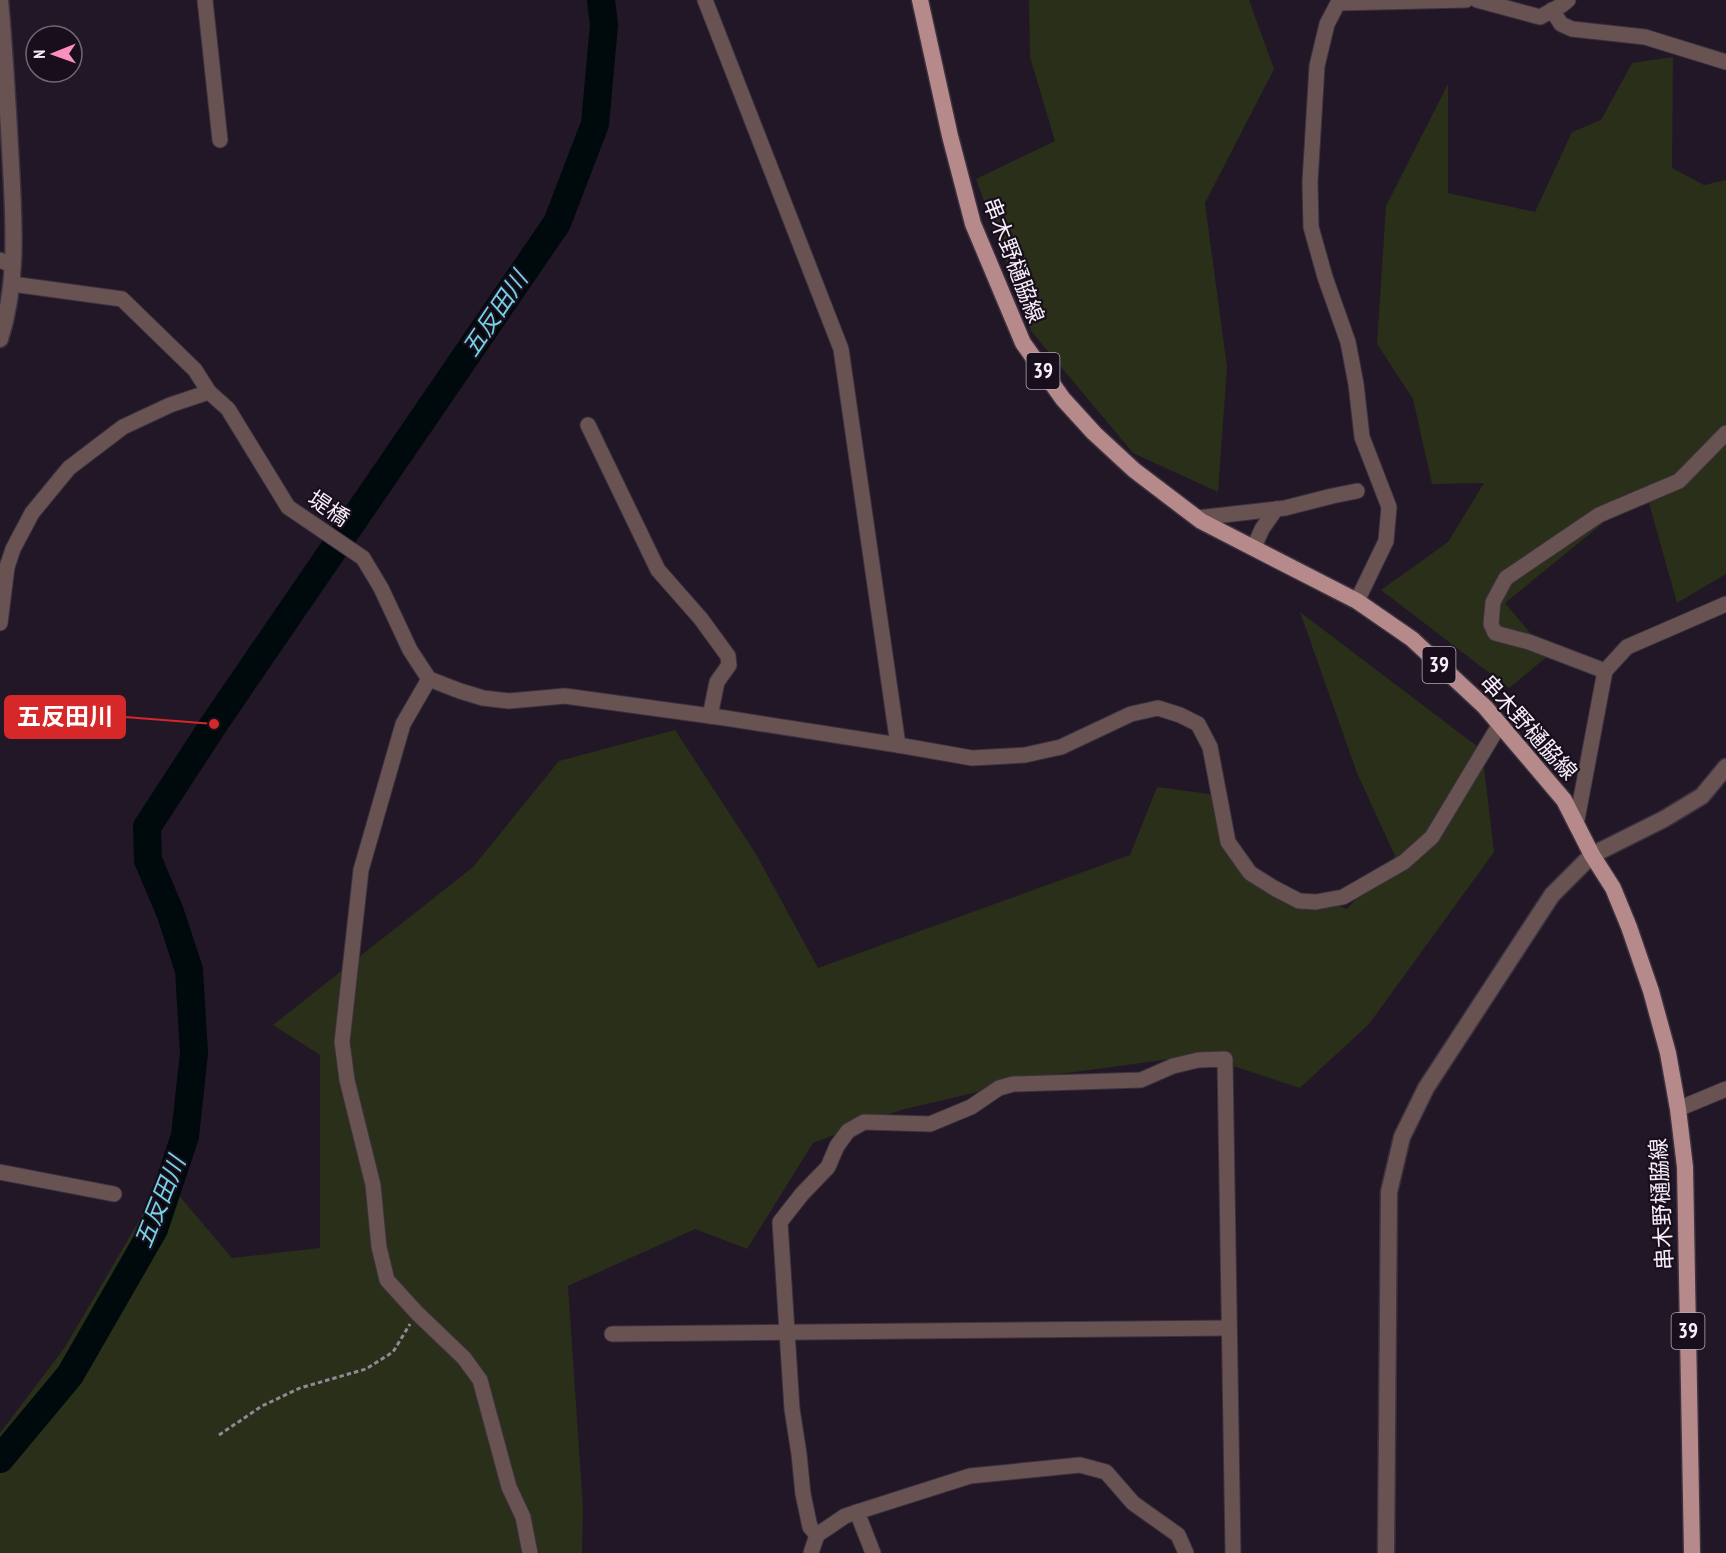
<svg xmlns="http://www.w3.org/2000/svg" width="1726" height="1553" font-family="'PT Sans Narrow','Noto Sans JP',sans-serif">
  <style>
    .green { fill: #292f19 }
    .lines { fill: none; stroke-linecap: round; stroke-linejoin: round }
    .river { stroke: #00090c; stroke-width: 28 }
    .minor-casing { stroke: #3b313f; stroke-width: 17 }
    .tertiary-casing { stroke: #3b313f; stroke-width: 19 }
    .primary-casing { stroke: #3b313f; stroke-width: 19 }
    .path { stroke: #918895; stroke-width: 3; stroke-dasharray: 4.5 3; stroke-linecap: butt }
    .minor { stroke: #685352; stroke-width: 15 }
    .tertiary { stroke: #685352; stroke-width: 16 }
    .primary { stroke: #b68a8a; stroke-width: 16 }
    .labels { text-anchor: middle; stroke-width: 4.5; stroke-linejoin: round; paint-order: stroke }
    .shield { fill: #180e1c; stroke: #b3abb7; stroke-width: 1.5 }
    .shield-label { font-size: 21px; font-weight: bold; fill: #f6eef9 }
    .street-label { font-size: 22px; fill: #f6eef9; stroke: #180e1c }
    .water-label { font-size: 24px; font-style: italic; fill: #74d2e7; stroke: #180e1c }
    .leader { fill: none; stroke: #d62828; stroke-width: 2 }
    .callout-dot { fill: #d62828; stroke: #180e1c; stroke-width: 2 }
    .callout { fill: #d62828; stroke: #d62828; stroke-width: 2 }
    .callout-label { font-size: 24px; text-anchor: middle; font-weight: bold; fill: #fff }
  </style>
  <rect width="100%" height="100%" fill="#211726"/>
  <!-- green -->
  <g class="green">
    <polygon points="1029,0 1249,0 1274,69 1205,203 1227,367 1218,492 1133,453 1031,331 976,179 1055,141 1030,57"/>
    <polygon points="1673,57 1672,168 1704,185 1726,180 1726,574 1677,603 1645,489 1505,603 1549,655 1509,688 1381,590 1448,542 1484,483 1432,484 1413,399 1377,344 1386,206 1448,84 1448,193 1535,212 1572,132 1601,120 1632,63"/>
    <polygon points="1300,612 1482,750 1494,852 1369,1024 1300,1088 1199,1055 1046,1076 901,1110 813,1143 747,1249 695,1229 568,1286 583,1508 582,1553 0,1553 0,1433 65,1347 164,1178 232,1258 320,1248 320,1055 273,1025 473,867 559,761 675,730 756,854 818,968 1130,855 1157,787 1210,794 1258,877 1347,909 1395,856 1357,773"/>
  </g>
  <g class="lines">
    <!-- river -->
    <polyline class="river" points="0,1459 70,1375 154,1229 185,1136 194,1053 189,970 170,912 148,860 147,827 214,724 557,223 595,124 604,25 601,0"/>
    <defs>
      <g id="minor">
        <polyline points="205,0 220,140"/>
        <polyline points="705,0 841,349 898,745"/>
        <polyline points="1477,0 1540,17 1562,5 1568,0"/>
        <polyline points="1552,10 1561,24 1572,29 1645,37 1726,62"/>
        <polyline points="0,260 13,266"/>
        <polyline points="12,284 122,299 195,370 209,392 228,409 288,507 363,558 381,588 410,650 429,679 460,691 483,698 509,701 565,696 725,718 898,745 972,758 1025,755 1061,747 1131,714 1158,708 1180,715 1198,724 1210,747 1228,842 1250,873 1274,888 1299,901 1316,902 1343,897 1404,862 1432,837 1500,724"/>
        <polyline points="588,425 658,570 701,619 728,656 729,665 717,682 710,716"/>
        <polyline points="1197,518 1285,508 1332,496 1357,491"/>
        <polyline points="1254,547 1262,529 1276,509"/>
        <polyline points="1357,601 1386,541 1389,507 1362,437 1356,384 1348,342 1325,277 1311,227 1310,182 1317,66 1327,24 1338,3 1466,0"/>
        <polyline points="0,623 7,567 13,549 32,513 69,468 123,427 170,405 209,392"/>
        <polyline points="1605,671 1529,642 1495,633 1491,624 1493,602 1506,578 1599,515 1679,481 1726,433"/>
        <polyline points="429,679 403,724 361,870 342,1042 347,1080 373,1185 379,1247 387,1280 417,1313 464,1358 480,1380 509,1487 523,1517 530,1553"/>
        <polyline points="1576,825 1605,671 1627,647 1726,604"/>
        <polyline points="1678,1109 1726,1089"/>
        <polyline points="0,1172 114,1194"/>
        <polyline points="612,1334 1229,1328"/>
        <polyline points="857,1512 873,1553"/>
        <polyline points="817,1535 810,1527 803,1494 799,1454 792,1409 780,1222 802,1194 828,1167 837,1146 848,1131 864,1122 930,1124 971,1107 999,1088 1013,1084 1141,1080 1173,1066 1198,1060 1225,1059 1233,1553"/>
        <polyline points="811,1553 817,1535 845,1516 857,1512 970,1476 1080,1465 1106,1472 1133,1503 1178,1535 1186,1553"/>
      </g>
      <g id="tertiary">
        <path d="M 0,339 C 18,283 14,224 11,166 C 8,110 5,55 0,0"/>
        <polyline points="1386,1553 1389,1192 1402,1137 1426,1088 1552,895 1592,855 1664,819 1702,796 1726,767"/>
      </g>
      <polyline id="primary" points="920,0 950,136 973,224 1023,343 1063,399 1094,433 1134,470 1201,521 1357,601 1412,639 1485,707 1564,800 1592,855 1613,888 1629,927 1651,991 1668,1053 1678,1109 1685,1167 1692,1553"/>
    </defs>
    <!-- minor casing -->
    <use href="#minor" class="minor-casing"/>
    <!-- tertiary casing -->
    <use href="#tertiary" class="tertiary-casing"/>
    <!-- primary casing -->
    <use href="#primary" class="primary-casing"/>
    <!-- path -->
    <polyline class="path" points="219,1435 262,1406 300,1388 366,1369 393,1352 410,1324"/>
    <!-- minor -->
    <use href="#minor" class="minor"/>
    <!-- tertiary -->
    <use href="#tertiary" class="tertiary"/>
    <!-- primary -->
    <use href="#primary" class="primary"/>
  </g>
  <g class="labels">
    <!-- shield labels -->
    <g class="shield">
      <rect x="1026.5" y="353" width="33" height="36" rx="4.5"/>
      <rect x="1422.5" y="647" width="33" height="36" rx="4.5"/>
      <rect x="1671.5" y="1313" width="33" height="36" rx="4.5"/>
    </g>
    <g class="shield-label">
      <text x="1043" y="378">39</text>
      <text x="1439" y="672">39</text>
      <text x="1688" y="1338">39</text>
    </g>
    <!-- street labels -->
    <g class="street-label">
      <text transform="translate(1014 260) rotate(69)" y="8">串木野樋脇線</text>
      <text transform="translate(329 508) rotate(34)" y="8">堤橋</text>
      <text transform="translate(1529 727) rotate(48)" y="8">串木野樋脇線</text>
      <text transform="translate(1661 1204) rotate(-93)" y="8">串木野樋脇線</text>
    </g>
    <!-- water labels -->
    <g class="water-label">
      <text transform="translate(495 314) rotate(-56)" y="8">五反田川</text>
      <text transform="translate(160 1202) rotate(-68)" y="8">五反田川</text>
    </g>
  </g>
  <!-- callouts -->
  <path class="leader" d="M214 724L125 717"/>
  <circle class="callout-dot" cx="214" cy="724" r="6"/>
  <rect class="callout" x="5" y="696" width="120" height="42" rx="6"/>
  <g class="callout-label">
    <text x="65" y="725">五反田川</text>
  </g>
  <!-- north arrow -->
  <g transform="translate(54 54) rotate(269)"><circle r="28" fill="#180e1c" stroke="#716874" stroke-width="1.5"/>
  <path d="M0-4.5L10 22L0 15L-10 22Z" fill="#fd8ec0"/>
  <text y="-9" font-size="16" font-weight="bold" text-anchor="middle" fill="#f6eef9">N</text>
  </g>
</svg>
